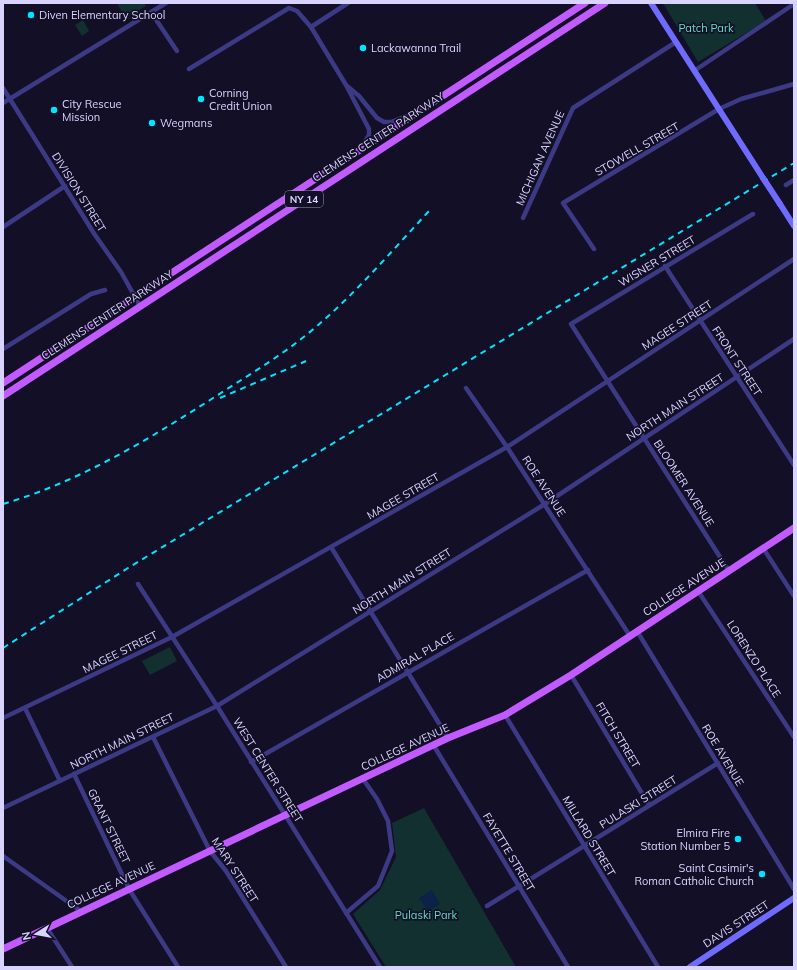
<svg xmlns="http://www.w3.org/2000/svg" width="797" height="970" font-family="Mulish,sans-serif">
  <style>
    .green { fill: #12302f }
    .water { fill: #0c2248 }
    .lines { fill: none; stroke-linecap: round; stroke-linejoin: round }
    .street { stroke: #3d3a85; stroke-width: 4.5 }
    .secondary { stroke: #6f6bff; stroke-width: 6 }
    .primary { stroke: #c25bff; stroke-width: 7 }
    .rail { stroke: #00e5ff; stroke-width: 2; stroke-dasharray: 6 5; stroke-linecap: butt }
    .secondary-bridge { stroke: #6f6bff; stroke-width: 6 }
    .poi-dot { fill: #00e5ff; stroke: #130f26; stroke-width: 1.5 }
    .labels { text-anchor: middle; stroke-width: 3.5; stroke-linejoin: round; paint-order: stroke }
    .shield { fill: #130f26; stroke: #9e99be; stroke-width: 1 }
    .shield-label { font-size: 10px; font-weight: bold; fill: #d9d4ff }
    .poi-label { font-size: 11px; fill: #d9d4ff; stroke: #130f26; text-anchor: start }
    .park-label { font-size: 11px; fill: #5fe0c0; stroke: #130f26 }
    .street-label { font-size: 11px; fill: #d9d4ff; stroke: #130f26 }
  </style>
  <rect width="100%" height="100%" fill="#130f26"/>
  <!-- green -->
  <g class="green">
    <polygon points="117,3 144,3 146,6 125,18"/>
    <polygon points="663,3 755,3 766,21 698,62"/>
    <polygon points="83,20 89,31 82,36 75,25"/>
    <polygon points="170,647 177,661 150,675 142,661"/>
    <polygon points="424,808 516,967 386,967 353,914 380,890 396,857 392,823"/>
  </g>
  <!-- water -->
  <polygon class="water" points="432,890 440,904 428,911 419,898"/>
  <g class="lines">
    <!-- street -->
    <g class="street">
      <polyline points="151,12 177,51"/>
      <polyline points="311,27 346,85 369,129 369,135 361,148"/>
      <polyline points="189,69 289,8 297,11 311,27 348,3"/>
      <polyline points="694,71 794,4"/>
      <polyline points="347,86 359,96 377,118 384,122 391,122 409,115"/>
      <polyline points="3,88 95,235 121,272 140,306"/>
      <polyline points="3,103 166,3"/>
      <polyline points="786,185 794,180"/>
      <polyline points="523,218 573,108 676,42"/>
      <polyline points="3,227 65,186"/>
      <polyline points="594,249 563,203 719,109 741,99 794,84"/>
      <polyline points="665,266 794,465"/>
      <polyline points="3,349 91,294 105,290"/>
      <polyline points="466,388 507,447 630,636"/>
      <polyline points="331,547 448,738"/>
      <polyline points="763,548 794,596"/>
      <polyline points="729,571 571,324 753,214"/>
      <polyline points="138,584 217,706 380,967"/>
      <polyline points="698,591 794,737"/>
      <polyline points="637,631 794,889"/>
      <polyline points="571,675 649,805"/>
      <polyline points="25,708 60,781"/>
      <polyline points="505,715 658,967"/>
      <polyline points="3,718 172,637 507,447 794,259"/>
      <polyline points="153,737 210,851 226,871 286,967"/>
      <polyline points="434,746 568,967"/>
      <polyline points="251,762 588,570"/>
      <polyline points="74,774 129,889 178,967"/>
      <polyline points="3,808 217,706 545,504 794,339"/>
      <polyline points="3,856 82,912"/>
      <polyline points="487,906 718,763"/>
      <polyline points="346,913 378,886 392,851 388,821 377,799 363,779"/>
      <polyline points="47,928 72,967"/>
    </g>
    <!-- secondary -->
    <g class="secondary">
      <polyline points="651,3 763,178"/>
      <polyline points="780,204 794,226"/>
      <polyline points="690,967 794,898"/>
    </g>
    <!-- primary -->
    <g class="primary">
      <polyline points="3,383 585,3"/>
      <polyline points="3,396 605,3"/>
      <polyline points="3,949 448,738 505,715 571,675 794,528"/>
    </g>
    <!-- rail -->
    <g class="rail">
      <polyline points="220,398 306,361"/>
      <path d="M 3,504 C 78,482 144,442 210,400 C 242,379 275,360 305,336 C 351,299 389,254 429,211"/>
      <polyline points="3,648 128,568 794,163"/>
    </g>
    <!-- secondary-bridge -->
    <polyline class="secondary-bridge" points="763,178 780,204"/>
  </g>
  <!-- markers -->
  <g class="poi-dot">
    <circle cx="31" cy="15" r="4"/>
    <circle cx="363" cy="48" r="4"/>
    <circle cx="201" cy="99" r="4"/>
    <circle cx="54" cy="110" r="4"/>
    <circle cx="152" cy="123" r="4"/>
    <circle cx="738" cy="839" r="4"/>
    <circle cx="762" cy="874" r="4"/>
  </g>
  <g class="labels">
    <!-- shield labels -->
    <rect class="shield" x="285" y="191" width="38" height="16" rx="3"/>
    <g class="shield-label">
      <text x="304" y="203">NY 14</text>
    </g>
    <!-- poi labels -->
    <g class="poi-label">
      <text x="39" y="19">Diven Elementary School</text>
      <text x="371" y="52">Lackawanna Trail</text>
      <text x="209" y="97">Corning<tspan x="209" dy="13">Credit Union</tspan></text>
      <text x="62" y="108">City Rescue<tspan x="62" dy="13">Mission</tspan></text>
      <text x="160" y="127">Wegmans</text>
      <text x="730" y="837" text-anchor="end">Elmira Fire<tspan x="730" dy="13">Station Number 5</tspan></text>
      <text x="754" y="872" text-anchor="end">Saint Casimir's<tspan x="754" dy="13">Roman Catholic Church</tspan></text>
    </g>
    <!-- park labels -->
    <g class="park-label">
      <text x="706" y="32">Patch Park</text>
      <text x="426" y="919">Pulaski Park</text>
    </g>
    <!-- street labels -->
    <g class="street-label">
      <text transform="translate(378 137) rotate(-33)" y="4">CLEMENS CENTER PARKWAY</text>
      <text transform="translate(637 149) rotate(-30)" y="4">STOWELL STREET</text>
      <text transform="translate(540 158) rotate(-66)" y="4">MICHIGAN AVENUE</text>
      <text transform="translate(79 192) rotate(58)" y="4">DIVISION STREET</text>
      <text transform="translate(657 261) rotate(-31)" y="4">WISNER STREET</text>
      <text transform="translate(107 315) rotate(-33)" y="4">CLEMENS CENTER PARKWAY</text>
      <text transform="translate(677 325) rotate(-33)" y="4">MAGEE STREET</text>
      <text transform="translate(737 361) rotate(57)" y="4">FRONT STREET</text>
      <text transform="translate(675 407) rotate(-33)" y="4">NORTH MAIN STREET</text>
      <text transform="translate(684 483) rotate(57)" y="4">BLOOMER AVENUE</text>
      <text transform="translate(544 486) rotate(57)" y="4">ROE AVENUE</text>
      <text transform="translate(403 496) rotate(-30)" y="4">MAGEE STREET</text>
      <text transform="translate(402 581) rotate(-32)" y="4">NORTH MAIN STREET</text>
      <text transform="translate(684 587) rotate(-33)" y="4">COLLEGE AVENUE</text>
      <text transform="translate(120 652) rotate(-26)" y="4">MAGEE STREET</text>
      <text transform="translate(415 657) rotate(-30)" y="4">ADMIRAL PLACE</text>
      <text transform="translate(754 659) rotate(57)" y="4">LORENZO PLACE</text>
      <text transform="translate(618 735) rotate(59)" y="4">FITCH STREET</text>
      <text transform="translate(122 741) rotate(-26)" y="4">NORTH MAIN STREET</text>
      <text transform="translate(405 747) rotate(-25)" y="4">COLLEGE AVENUE</text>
      <text transform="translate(723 755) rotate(59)" y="4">ROE AVENUE</text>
      <text transform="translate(268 770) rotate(58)" y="4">WEST CENTER STREET</text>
      <text transform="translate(638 802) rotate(-32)" y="4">PULASKI STREET</text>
      <text transform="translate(109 826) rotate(64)" y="4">GRANT STREET</text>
      <text transform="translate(589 836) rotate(59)" y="4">MILLARD STREET</text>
      <text transform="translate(509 852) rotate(59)" y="4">FAYETTE STREET</text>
      <text transform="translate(235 870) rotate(57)" y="4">MARY STREET</text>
      <text transform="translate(111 885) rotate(-25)" y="4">COLLEGE AVENUE</text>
      <text transform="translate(736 924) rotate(-33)" y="4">DAVIS STREET</text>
    </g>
  </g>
  <!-- border -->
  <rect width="797" height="970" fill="none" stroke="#d9d4ff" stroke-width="8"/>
  <!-- north arrow -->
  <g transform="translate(36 934) rotate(259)" stroke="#130f26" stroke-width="3" paint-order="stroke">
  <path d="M0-3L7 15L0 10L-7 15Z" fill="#d9d4ff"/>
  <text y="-6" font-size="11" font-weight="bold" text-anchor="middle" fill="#d9d4ff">N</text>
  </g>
</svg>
